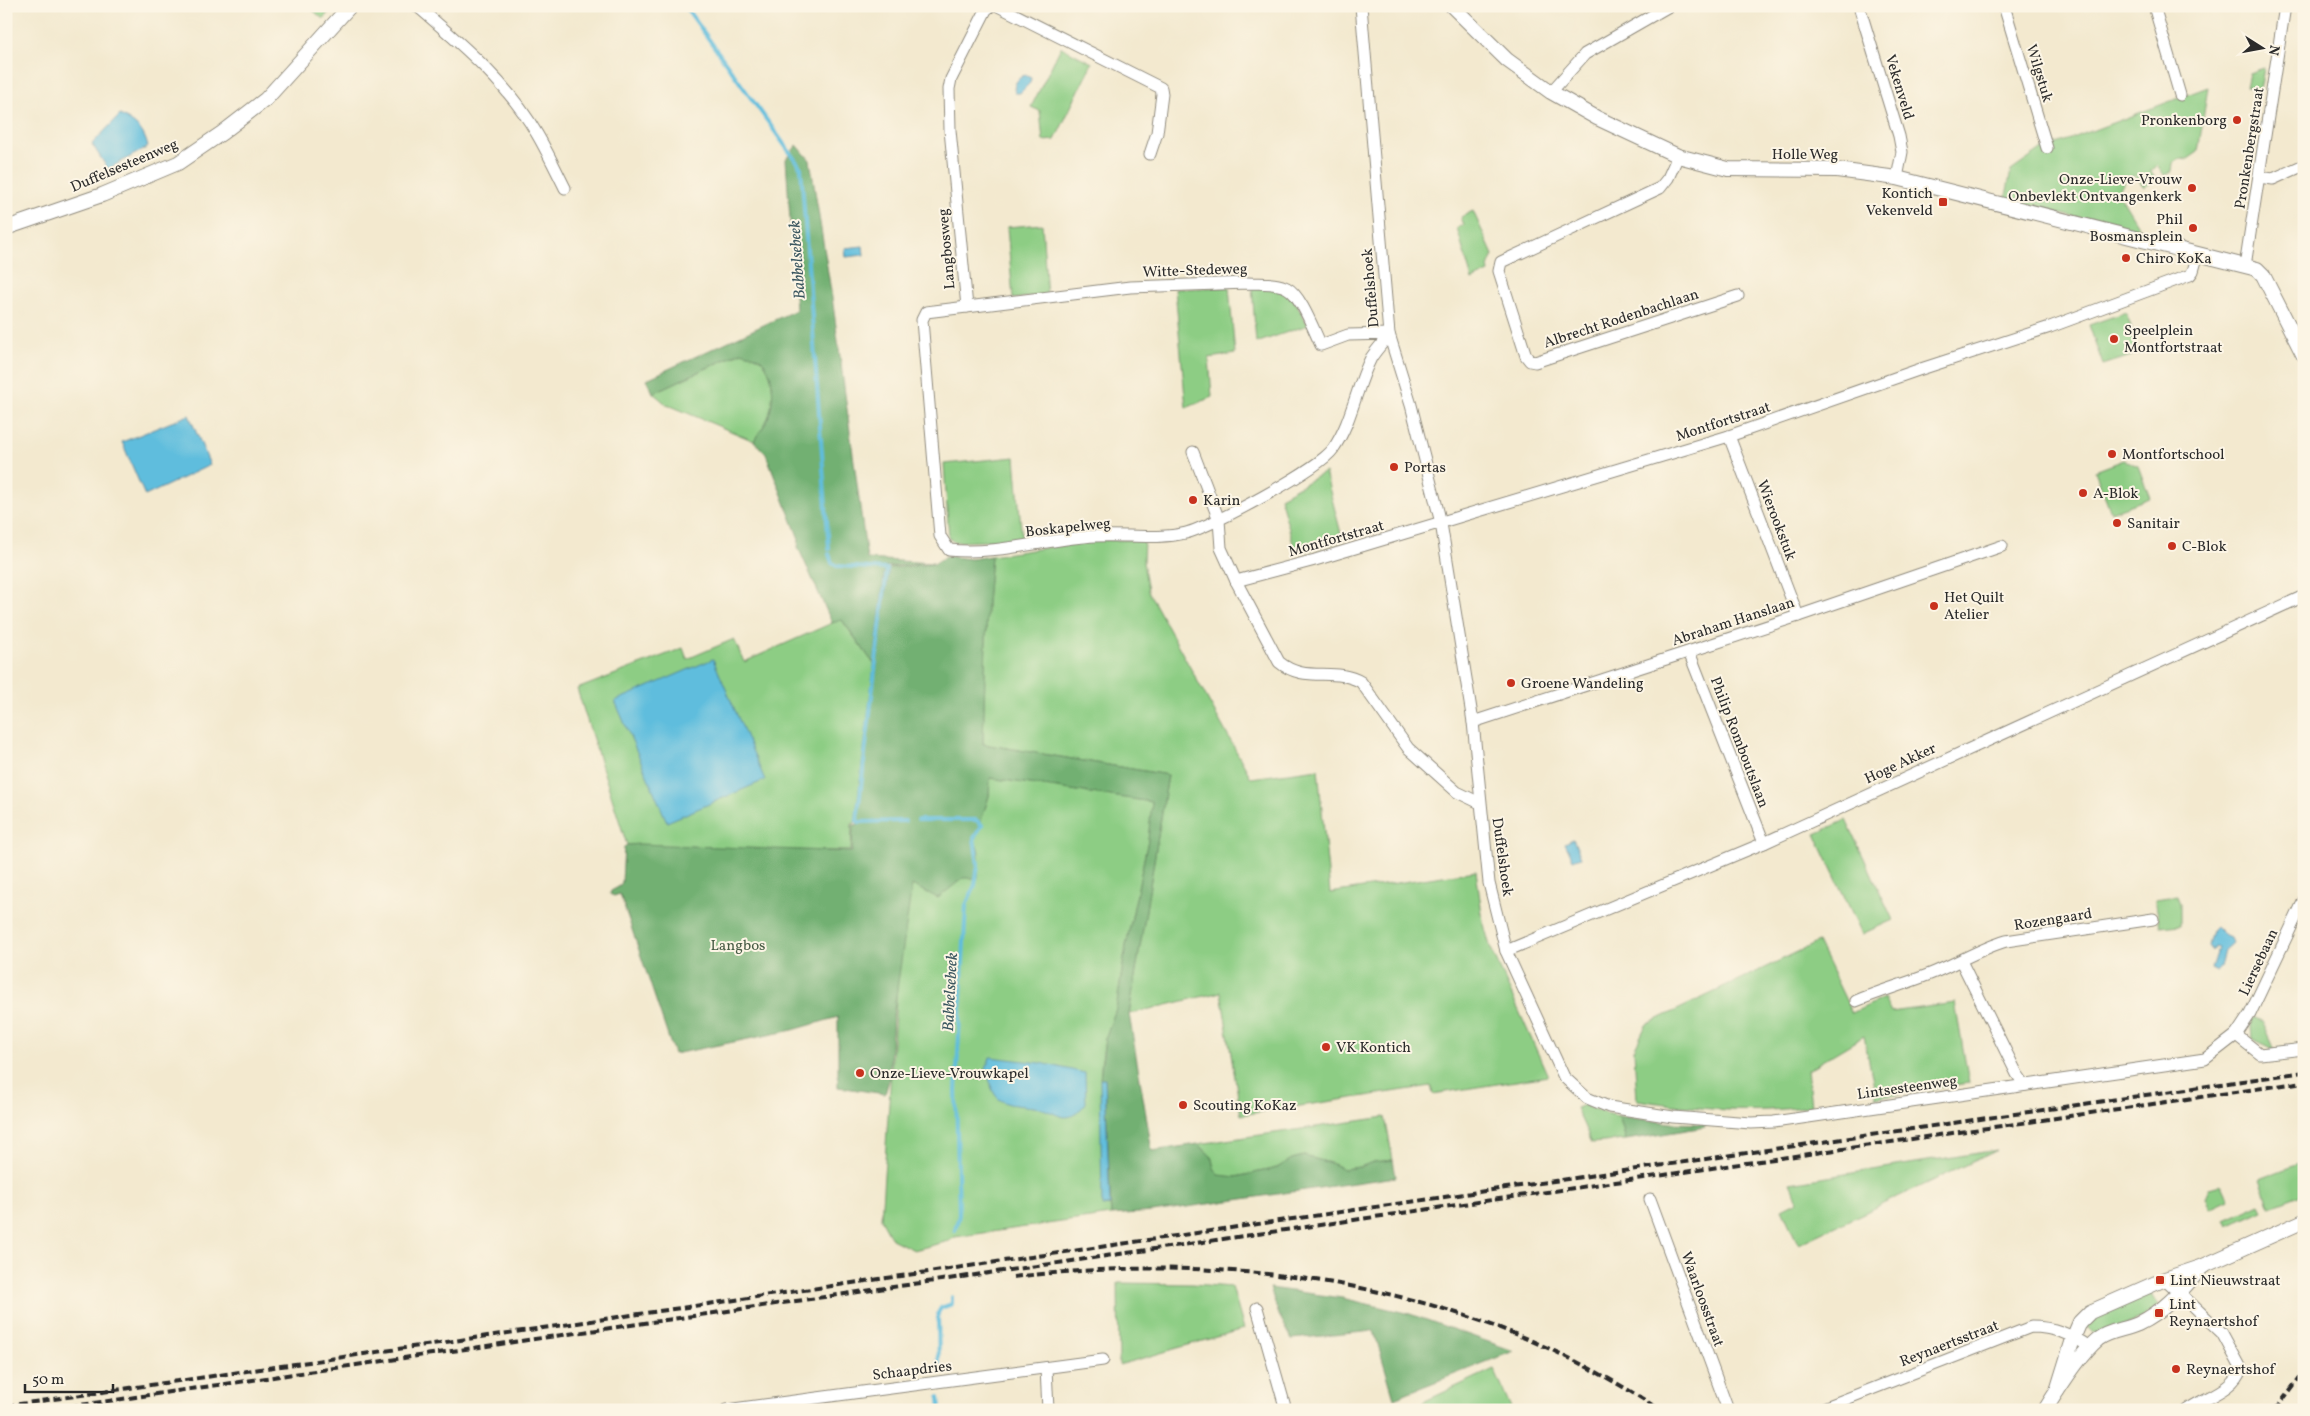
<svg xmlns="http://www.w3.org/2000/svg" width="2310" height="1416" font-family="Vollkorn,serif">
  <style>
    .green { fill: #8dcd84; stroke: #5c7c58 }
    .forest { fill: #72b072; stroke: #4e6e4e }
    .water { fill: #5fbddd; stroke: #457484 }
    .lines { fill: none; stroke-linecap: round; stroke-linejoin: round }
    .stream { stroke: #5fbddd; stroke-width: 4 }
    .minor-casing { stroke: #8f8a7d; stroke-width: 13 }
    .tertiary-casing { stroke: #8f8a7d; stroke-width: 16 }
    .minor { stroke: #fff; stroke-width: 11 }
    .tertiary { stroke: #fff; stroke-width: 14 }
    .rail { stroke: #2b2b2b; stroke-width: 4; stroke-dasharray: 8 4; stroke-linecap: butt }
    .poi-dot { fill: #c8321e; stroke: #fcf5e5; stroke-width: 2 }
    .labels { text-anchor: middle; stroke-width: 4; stroke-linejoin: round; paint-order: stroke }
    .street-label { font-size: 15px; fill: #2b2b2b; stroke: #fcf5e5 }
    .poi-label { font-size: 15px; fill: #2b2b2b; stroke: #fcf5e5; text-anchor: start }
    .park-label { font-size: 15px; fill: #485c46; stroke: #fcf5e5 }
    .water-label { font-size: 16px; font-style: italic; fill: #3b5760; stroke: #fcf5e5 }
  </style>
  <rect width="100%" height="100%" fill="#fcf5e5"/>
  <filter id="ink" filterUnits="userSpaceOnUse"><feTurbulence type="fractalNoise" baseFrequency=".02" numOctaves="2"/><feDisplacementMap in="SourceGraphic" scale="10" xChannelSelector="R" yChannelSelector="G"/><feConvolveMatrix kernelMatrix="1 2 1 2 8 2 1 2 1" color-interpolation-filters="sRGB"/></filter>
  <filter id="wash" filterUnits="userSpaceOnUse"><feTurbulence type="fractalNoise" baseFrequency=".0096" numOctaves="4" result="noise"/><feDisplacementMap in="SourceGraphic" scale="20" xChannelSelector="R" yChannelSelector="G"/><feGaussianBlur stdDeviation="1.12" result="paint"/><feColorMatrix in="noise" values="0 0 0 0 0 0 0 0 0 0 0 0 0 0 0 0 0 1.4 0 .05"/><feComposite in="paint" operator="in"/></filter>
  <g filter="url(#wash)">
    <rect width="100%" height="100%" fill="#f3e9cf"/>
    <!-- green -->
    <g class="green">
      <polygon points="308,6 334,6 323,19"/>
      <polygon points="1061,47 1092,63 1055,140 1043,141 1040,111 1031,107"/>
      <polygon points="2264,68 2260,90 2246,87 2249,73"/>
      <polygon points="2208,87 2198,152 2188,159 2181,158 2173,163 2172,171 2165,176 2157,165 2150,171 2156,179 2144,187 2135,175 2127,180 2117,191 2143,234 2005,200 2011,171 2041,150"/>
      <polygon points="1473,211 1493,255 1488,267 1489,272 1472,280 1457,228 1464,225 1461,217"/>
      <polygon points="1042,224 1047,295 1013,299 1007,227"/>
      <path d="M 1252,286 C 1293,289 1289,291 1308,325 L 1256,343 Z"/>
      <polygon points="1229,287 1235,354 1209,358 1212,397 1186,408 1175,289"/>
      <polygon points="2126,312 2140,353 2103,365 2089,325"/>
      <path d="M 742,352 C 747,354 756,355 760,359 C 775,371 775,401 768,418 C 765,426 758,433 754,441 L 666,404 L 653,393 Z"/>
      <polygon points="1015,457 1022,540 954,542 949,538 944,464"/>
      <polygon points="2124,460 2138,466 2150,498 2111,512 2095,471"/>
      <polygon points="1325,472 1343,541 1296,554 1280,497"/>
      <polygon points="1097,540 1144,540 1143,562 1148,591 1251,778 1318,769 1330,893 1476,871 1483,921 1490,946 1548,1076 1433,1094 1431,1086 1241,1115 1221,992 1129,1014 1168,775 983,744 987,603 991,556"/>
      <polygon points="841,619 874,664 855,823 852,824 851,851 780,850 627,845 577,689 683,648 687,659 734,639 744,662"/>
      <polygon points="990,778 1153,802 1148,840 1126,946 1116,1009 1105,1039 1101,1065 1103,1205 1110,1205 1111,1215 955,1237 949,1241 914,1250 892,1239 881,1219 905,868 979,853 975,840 989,796"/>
      <polygon points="1846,820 1893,920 1862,934 1815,834"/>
      <polygon points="2177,896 2180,904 2180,925 2160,927 2155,899"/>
      <path d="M 1818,942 L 1852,1013 L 1884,998 L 1891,1012 L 1955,1003 L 1969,1083 L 1876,1097 L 1864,1036 L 1807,1070 L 1811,1106 C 1748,1115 1699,1109 1637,1100 L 1634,1050 L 1646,1025 Z"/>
      <polygon points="2253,1017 2262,1021 2275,1050 2252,1039 2251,1027"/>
      <polygon points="1584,1105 1604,1113 1619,1116 1626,1140 1592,1143 1576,1108"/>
      <polygon points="1385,1117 1393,1160 1373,1162 1360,1167 1343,1169 1330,1163 1304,1156 1292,1159 1277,1168 1236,1177 1219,1176 1214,1168 1211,1156 1198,1144"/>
      <polygon points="1997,1150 1798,1244 1782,1209 1798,1201 1790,1183"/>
      <polygon points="2304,1162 2304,1193 2270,1206 2260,1179"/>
      <polygon points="2222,1185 2229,1200 2210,1209 2205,1197 2209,1188"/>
      <polygon points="2260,1204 2263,1210 2228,1226 2225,1220"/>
      <polygon points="1118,1283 1193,1284 1232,1287 1244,1329 1119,1365"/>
      <polygon points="2150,1291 2159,1306 2143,1318 2096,1336 2087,1327 2091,1317"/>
      <polygon points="1494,1369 1512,1410 1426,1410 1423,1402"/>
    </g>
    <!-- forest -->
    <g class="forest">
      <path d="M 797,145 L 810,160 L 833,304 L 867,559 L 933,563 L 885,567 L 874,664 L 842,620 L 832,623 L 798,547 L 799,539 L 766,454 L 754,441 C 758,433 765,426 768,418 C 775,401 775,371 760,359 C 756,355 747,354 741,352 L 653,393 L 647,379 L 796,310 L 786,159 Z"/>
      <polygon points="946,556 971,559 991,556 987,603 983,744 1168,775 1129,1014 1152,1151 1198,1144 1211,1156 1214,1168 1219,1175 1236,1177 1277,1168 1292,1159 1304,1156 1330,1163 1344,1169 1360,1167 1373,1162 1393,1160 1396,1177 1152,1212 1111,1215 1105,1079 1100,1078 1105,1039 1116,1009 1126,946 1148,840 1152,802 990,778 989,796 975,840 979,853 978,878 963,878 938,898 912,885 893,1017 889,1080 885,1094 838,1087 838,1017 793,1030 674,1054 620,894 614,896 610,894 611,891 620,886 622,882 624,847 627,845 640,844 852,852 853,825 857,825 858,817 889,568 934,564"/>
      <polygon points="1619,1116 1670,1123 1704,1124 1705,1127 1626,1140"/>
      <polygon points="1270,1288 1342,1298 1410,1314 1514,1351 1394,1398 1374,1331 1292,1339 1279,1315"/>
    </g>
    <!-- water -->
    <g class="water">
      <path d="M 1025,75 L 1031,78 L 1030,83 L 1020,93 L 1015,93 C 1012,86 1018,77 1025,75 Z"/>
      <path d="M 120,115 C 136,123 144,130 148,147 L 108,169 L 92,144 Z"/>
      <polygon points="863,246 864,255 846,257 845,248"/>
      <polygon points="189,415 210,465 145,496 122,442"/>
      <polygon points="713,659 765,780 667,822 615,701"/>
      <polygon points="1573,839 1581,857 1573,860 1565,843"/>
      <polygon points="2215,927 2223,935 2230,938 2232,943 2224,950 2220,968 2217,971 2211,968 2218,947 2214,946 2212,951 2208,946 2212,930"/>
      <path d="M 990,1057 L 1041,1063 L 1085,1073 L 1086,1103 C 1065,1130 1058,1110 1034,1107 C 1009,1104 994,1107 989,1077 L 985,1073 Z"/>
      <polygon points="1100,1078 1105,1078 1110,1205 1102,1206"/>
    </g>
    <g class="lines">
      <!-- stream -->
      <g class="stream">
        <polyline points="685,6 801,168 829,549"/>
        <polyline points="829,554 832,563 837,566 887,569 857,821 859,822 905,821"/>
        <polyline points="918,820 976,820 982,825 974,838 978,865 975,885 966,905 956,1090 959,1215 955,1230"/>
        <polyline points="939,1370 938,1313 941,1308 952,1304 952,1297"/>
        <polyline points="939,1397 940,1410"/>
      </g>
    </g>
  </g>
  <g filter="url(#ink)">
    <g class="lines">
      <defs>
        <g id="minor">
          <path d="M 417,6 C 460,43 508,83 537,134 C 547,151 556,170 565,188"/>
          <polyline points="998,6 1161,88 1162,94 1157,133 1150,154"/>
          <polyline points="1361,6 1389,334 1411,405 1441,523 1473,722 1489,883 1506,951 1564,1077 1587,1098 1609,1107 1673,1117 1751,1123 1774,1122 2205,1059 2236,1035 2250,1014 2304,900"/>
          <polyline points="1859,6 1899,136 1902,152 1897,178"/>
          <polyline points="2004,6 2047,148"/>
          <polyline points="2154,6 2180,95"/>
          <polyline points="1551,92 1585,54 1669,6"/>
          <polyline points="1678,156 1668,178 1660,188 1501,262 1499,271 1526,356 1530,361 1535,362 1738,296"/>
          <polyline points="2259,177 2273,179 2304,165"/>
          <polyline points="2245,266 2285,6"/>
          <path d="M 1248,283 C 1260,284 1277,282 1287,288 C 1301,295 1314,331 1321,345 L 1348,335 L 1389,334 C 1384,342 1376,350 1371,358 C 1356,387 1352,422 1333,449 C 1319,469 1211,527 1186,533 C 1156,540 1125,534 1095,536 C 1046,539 998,555 949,550 L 940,536 L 922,320 L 926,312 L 1130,287 Z"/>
          <polyline points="967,307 950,130 949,89 951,79 986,10 991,6"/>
          <polyline points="1729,436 1798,616"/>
          <path d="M 1193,452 L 1219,520 L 1221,548 L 1236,581 L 1279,662 C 1305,684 1334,666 1361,682 L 1408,748 L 1457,792 L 1480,803"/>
          <polyline points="1236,581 1315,560 1729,436 1918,370 2050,327 2190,275 2193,271 2198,254"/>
          <polyline points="1689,652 1764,843"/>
          <polyline points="1473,722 1798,616 2002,546"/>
          <polyline points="1506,951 1764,843 2304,596"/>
          <polyline points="1961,961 2017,1074 2025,1085"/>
          <path d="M 1856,1001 C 1882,990 1909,983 1935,972 C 1959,962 1982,948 2006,941 L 2153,919"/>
          <polyline points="2236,1035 2260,1054 2304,1049"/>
          <polyline points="1650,1199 1728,1410"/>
          <path d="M 2165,1279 L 2222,1333 L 2241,1368 C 2234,1390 2205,1397 2187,1410"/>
          <polyline points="1257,1308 1286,1410"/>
          <polyline points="1046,1368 1048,1410"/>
          <polyline points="726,1410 1103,1360"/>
          <path d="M 1818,1410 L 2031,1327 C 2054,1327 2070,1334 2090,1347"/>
        </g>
        <g id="tertiary">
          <polyline points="1452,6 1507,60 1551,92 1597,118 1678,156 1728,169 1837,170 1897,178 2257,269 2263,275 2304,356"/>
          <polyline points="6,228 102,195 178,163 222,133 266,99 350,6"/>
          <polyline points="2057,1391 2074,1336 2080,1322 2090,1312 2165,1279 2201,1267 2304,1221"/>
          <path d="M 2045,1410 C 2058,1389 2080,1354 2098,1339 C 2110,1330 2125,1330 2138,1324 C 2165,1311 2182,1290 2201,1268"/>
        </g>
      </defs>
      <!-- minor casing -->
      <use href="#minor" class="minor-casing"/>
      <!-- tertiary casing -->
      <use href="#tertiary" class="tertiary-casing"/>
      <!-- minor -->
      <use href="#minor" class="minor"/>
      <!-- tertiary -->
      <use href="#tertiary" class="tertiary"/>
      <!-- rail -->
      <g class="rail">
        <path d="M 1013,1277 C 1240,1251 1466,1282 1660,1410"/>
        <polyline points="6,1406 2304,1072"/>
        <polyline points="46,1410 2304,1082"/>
        <polyline points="2275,1410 2304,1372"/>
      </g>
    </g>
  </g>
  <!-- markers -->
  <g class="poi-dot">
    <circle cx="2237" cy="120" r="5"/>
    <circle cx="2192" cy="188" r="5"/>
    <rect x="1938" y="197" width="10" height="10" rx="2.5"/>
    <circle cx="2193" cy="228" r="5"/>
    <circle cx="2126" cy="258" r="5"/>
    <circle cx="2114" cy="339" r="5"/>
    <circle cx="2112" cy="454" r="5"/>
    <circle cx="1394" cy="467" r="5"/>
    <circle cx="2083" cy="493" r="5"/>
    <circle cx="1193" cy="500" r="5"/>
    <circle cx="2117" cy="523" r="5"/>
    <circle cx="2172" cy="546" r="5"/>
    <circle cx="1934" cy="606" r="5"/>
    <circle cx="1511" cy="683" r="5"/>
    <circle cx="1326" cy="1047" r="5"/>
    <circle cx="860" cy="1073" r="5"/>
    <circle cx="1183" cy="1105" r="5"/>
    <rect x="2155" y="1275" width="10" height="10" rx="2.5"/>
    <rect x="2154" y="1308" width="10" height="10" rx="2.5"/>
    <circle cx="2176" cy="1369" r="5"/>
  </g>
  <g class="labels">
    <!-- street labels -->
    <g class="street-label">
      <text transform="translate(2040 73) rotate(73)" y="5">Wilgstuk</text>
      <text transform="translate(1900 87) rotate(73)" y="5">Vekenveld</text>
      <text transform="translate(2249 148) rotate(-81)" y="5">Pronkenbergstraat</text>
      <text x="1805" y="159">Holle Weg</text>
      <text transform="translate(124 165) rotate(-23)" y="5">Duffelsesteenweg</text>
      <text transform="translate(946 249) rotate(-95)" y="5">Langbosweg</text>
      <text transform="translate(1195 270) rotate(-2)" y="5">Witte-Stedeweg</text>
      <text transform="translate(1370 288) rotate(-95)" y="5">Duffelshoek</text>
      <text transform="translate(1621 318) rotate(-18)" y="5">Albrecht Rodenbachlaan</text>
      <text transform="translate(1723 421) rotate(-18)" y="5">Montfortstraat</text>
      <text transform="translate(1777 520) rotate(69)" y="5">Wierookstuk</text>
      <text transform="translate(1068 527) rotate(-6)" y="5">Boskapelweg</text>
      <text transform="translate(1336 538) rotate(-16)" y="5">Montfortstraat</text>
      <text transform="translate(1733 621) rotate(-18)" y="5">Abraham Hanslaan</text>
      <text transform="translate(1740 742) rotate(69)" y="5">Philip Romboutslaan</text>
      <text transform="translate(1900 763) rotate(-25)" y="5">Hoge Akker</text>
      <text transform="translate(1503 857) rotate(82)" y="5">Duffelshoek</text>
      <text transform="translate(2053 919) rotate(-9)" y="5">Rozengaard</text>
      <text transform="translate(2258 962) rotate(-65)" y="5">Liersebaan</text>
      <text transform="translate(1907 1087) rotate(-8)" y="5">Lintsesteenweg</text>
      <text transform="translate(1703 1299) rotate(70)" y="5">Waarloosstraat</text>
      <text transform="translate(1949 1343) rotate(-21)" y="5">Reynaertsstraat</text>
      <text transform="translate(912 1370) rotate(-7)" y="5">Schaapdries</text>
    </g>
    <!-- poi labels -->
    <g class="poi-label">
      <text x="2227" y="125" text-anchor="end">Pronkenborg</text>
      <text x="2182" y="184" text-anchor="end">Onze-Lieve-Vrouw<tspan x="2182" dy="17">Onbevlekt Ontvangenkerk</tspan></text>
      <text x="1933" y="198" text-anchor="end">Kontich<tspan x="1933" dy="17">Vekenveld</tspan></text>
      <text x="2183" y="224" text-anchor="end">Phil<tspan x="2183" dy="17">Bosmansplein</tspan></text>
      <text x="2136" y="263">Chiro KoKa</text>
      <text x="2124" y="335">Speelplein<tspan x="2124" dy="17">Montfortstraat</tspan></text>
      <text x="2122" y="459">Montfortschool</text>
      <text x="1404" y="472">Portas</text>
      <text x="2093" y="498">A-Blok</text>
      <text x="1203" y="505">Karin</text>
      <text x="2127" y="528">Sanitair</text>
      <text x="2182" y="551">C-Blok</text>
      <text x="1944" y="602">Het Quilt<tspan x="1944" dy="17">Atelier</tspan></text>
      <text x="1521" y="688">Groene Wandeling</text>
      <text x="1336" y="1052">VK Kontich</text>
      <text x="870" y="1078">Onze-Lieve-Vrouwkapel</text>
      <text x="1193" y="1110">Scouting KoKaz</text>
      <text x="2170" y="1285">Lint Nieuwstraat</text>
      <text x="2169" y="1309">Lint<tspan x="2169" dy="17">Reynaertshof</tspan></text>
      <text x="2186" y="1374">Reynaertshof</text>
    </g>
    <!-- park labels -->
    <g class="park-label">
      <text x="738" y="950">Langbos</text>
    </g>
    <!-- water labels -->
    <g class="water-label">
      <text transform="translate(796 260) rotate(-94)" y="6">Babbelsebeek</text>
      <text transform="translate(949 992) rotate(-87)" y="6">Babbelsebeek</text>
    </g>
  </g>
  <!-- margin -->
  <rect width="2310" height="1416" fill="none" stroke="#fcf5e5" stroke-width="25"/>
  <!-- north arrow -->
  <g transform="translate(2262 48) rotate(101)" stroke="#fcf5e5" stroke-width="4" paint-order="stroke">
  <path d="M0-4L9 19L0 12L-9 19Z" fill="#2b2b2b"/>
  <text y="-8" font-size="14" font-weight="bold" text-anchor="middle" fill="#2b2b2b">N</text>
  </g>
  <!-- scale -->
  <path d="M25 1384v8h88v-8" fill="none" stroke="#2b2b2b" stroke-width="2.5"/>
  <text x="32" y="1384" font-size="15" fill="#2b2b2b" stroke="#fcf5e5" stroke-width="4" paint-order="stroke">50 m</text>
</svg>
